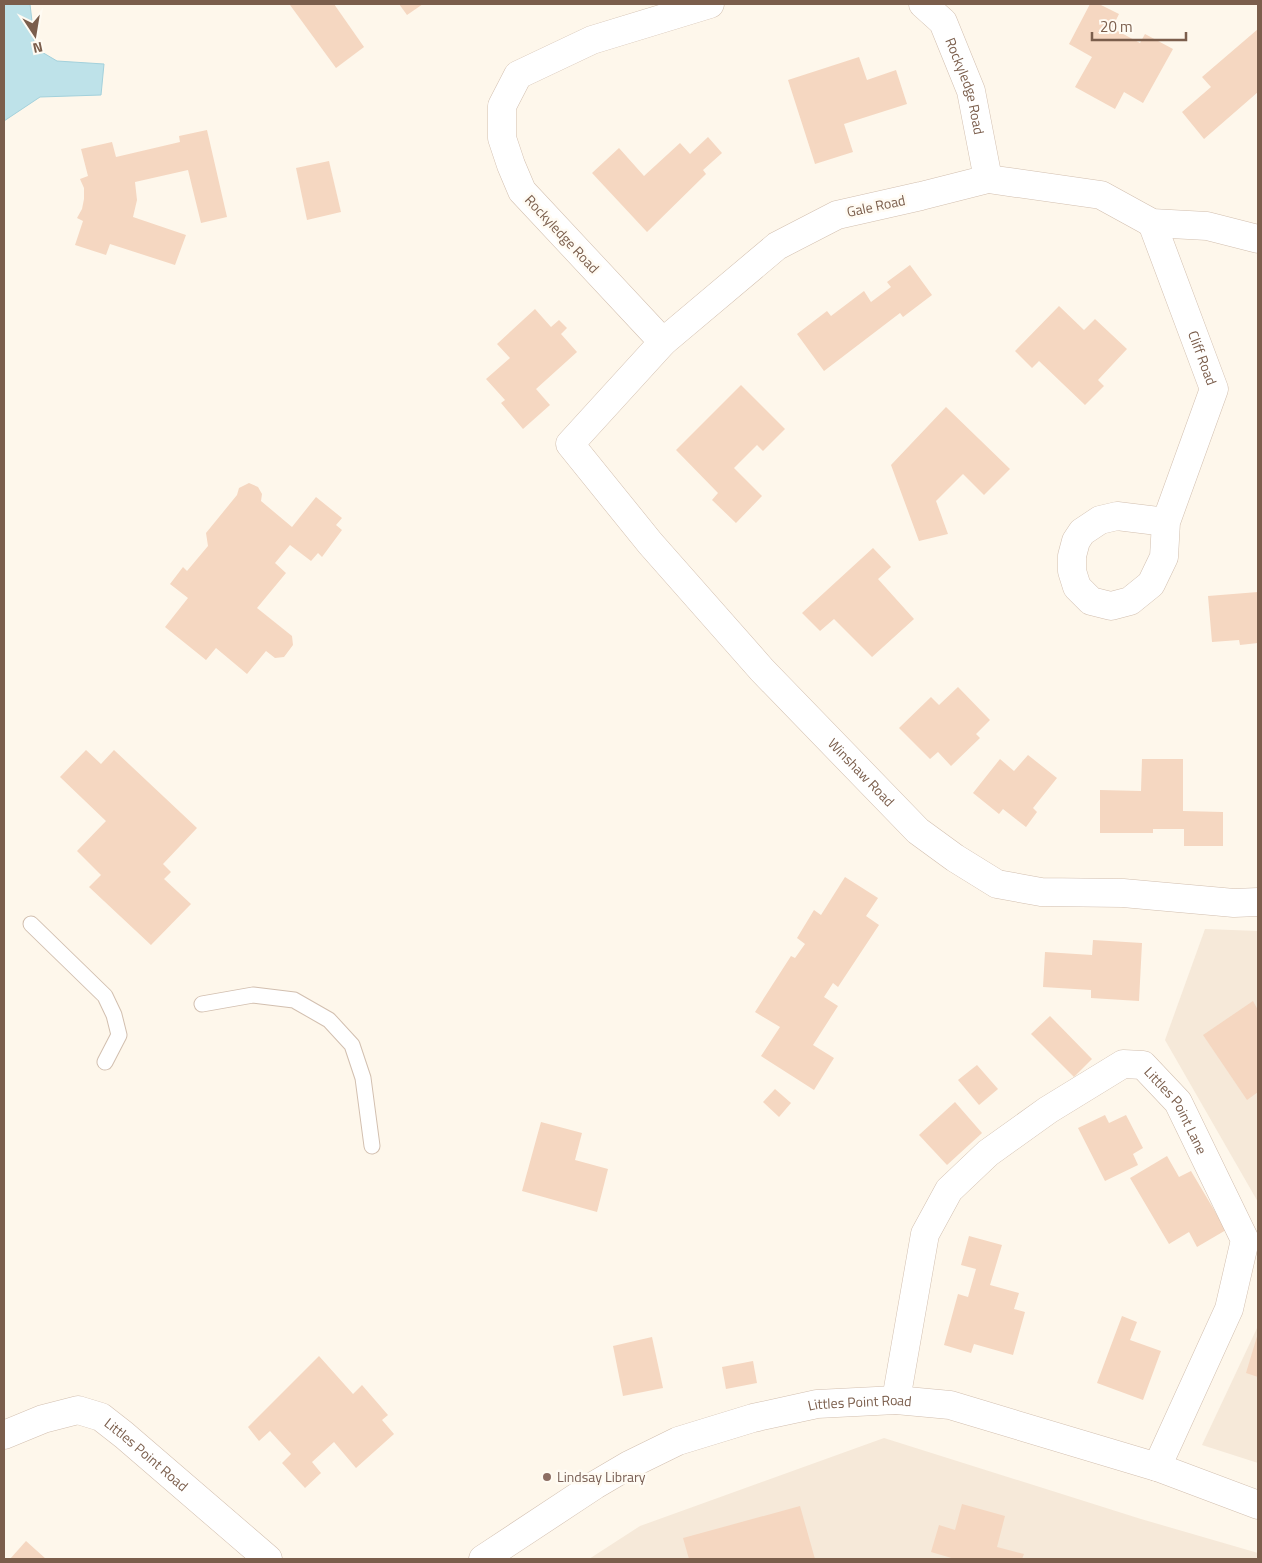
<svg xmlns="http://www.w3.org/2000/svg" width="1262" height="1563" font-family="'Titillium Web',sans-serif">
  <style>
    .residential { fill: #f6e9d9 }
    .water { fill: #bee2e9; stroke: #a3d1dc }
    .building { fill: #f5d7c1 }
    .lines { fill: none; stroke-linecap: round; stroke-linejoin: round }
    .lane-casing { stroke: #d2bfaf; stroke-width: 17 }
    .street-casing { stroke: #d2bfaf; stroke-width: 29 }
    .lane { stroke: #fff; stroke-width: 15 }
    .street { stroke: #fff; stroke-width: 28 }
    .education-dot { fill: #8d6e63; stroke: #fffbf3; stroke-width: 2 }
    .labels { text-anchor: middle; stroke-width: 5; stroke-linejoin: round; paint-order: stroke }
    .street-label { font-size: 14px; fill: #7b5e4c; stroke: #fffbf3 }
    .education-label { font-size: 14px; fill: #785e54; stroke: #fffbf3; text-anchor: start }
  </style>
  <rect width="100%" height="100%" fill="#fef7eb"/>
  <!-- residential -->
  <g class="residential">
    <polygon points="1205,929 1258,931 1258,1202 1165,1040"/>
    <polygon points="1258,1326 1258,1463 1202,1445"/>
    <polygon points="884,1438 1141,1519 1258,1553 1258,1559 589,1559 640,1526"/>
  </g>
  <!-- water -->
  <polygon class="water" points="4,4 30,4 35,48 57,61 104,64 101,95 40,97 4,121"/>
  <!-- building -->
  <g class="building">
    <polygon points="292,4 334,4 364,47 336,68 290,5"/>
    <polygon points="399,4 423,4 407,15"/>
    <polygon points="1090,4 1099,4 1119,14 1112,28 1140,43 1145,34 1173,49 1143,103 1124,92 1115,109 1075,87 1092,57 1069,44"/>
    <polygon points="1258,29 1258,92 1204,139 1182,112 1211,87 1202,77"/>
    <polygon points="859,57 867,80 896,70 907,104 844,124 853,152 815,164 788,80"/>
    <polygon points="207,130 227,217 201,223 188,170 135,182 137,200 133,217 186,235 175,265 110,244 106,255 75,245 83,221 77,218 82,209 84,199 84,188 80,179 88,176 81,149 112,142 116,157 180,142 179,136"/>
    <polygon points="708,137 722,153 703,170 706,174 647,232 592,173 619,148 644,176 680,143 690,154"/>
    <polygon points="329,161 341,212 307,220 296,168"/>
    <polygon points="910,265 932,295 903,317 900,313 824,371 797,334 827,311 831,316 864,291 871,302 891,287 887,282"/>
    <polygon points="1059,306 1084,330 1095,319 1127,349 1098,380 1104,386 1085,405 1039,361 1032,368 1015,351"/>
    <polygon points="535,309 551,327 559,320 567,328 561,334 577,352 536,389 550,405 523,429 501,403 505,400 486,379 510,358 497,344"/>
    <polygon points="741,385 785,429 763,451 757,445 734,468 762,496 736,523 712,500 718,493 676,450"/>
    <polygon points="946,407 1010,469 984,495 963,474 936,501 948,534 919,541 891,465"/>
    <polygon points="249,483 258,487 262,494 261,501 292,527 316,497 342,518 336,525 342,530 322,557 318,553 311,561 290,545 275,563 286,573 257,608 292,636 293,645 284,657 275,658 266,651 247,674 216,648 206,660 165,627 188,598 170,584 183,567 187,571 208,546 206,533 237,495 239,488"/>
    <polygon points="873,548 891,567 878,579 914,619 872,657 834,619 820,631 802,613"/>
    <polygon points="1258,592 1258,643 1240,645 1239,640 1212,642 1208,596"/>
    <polygon points="958,687 990,720 976,734 980,738 951,766 938,752 930,759 899,728 931,697 939,705"/>
    <polygon points="86,750 101,764 114,750 197,828 163,864 171,872 164,879 191,904 151,945 89,887 101,875 77,851 106,821 60,777"/>
    <polygon points="1028,755 1057,778 1033,808 1037,812 1026,827 1003,809 999,814 973,793 1000,759 1014,771"/>
    <polygon points="1142,759 1183,759 1183,811 1223,812 1223,846 1184,846 1184,829 1153,829 1153,833 1100,833 1100,790 1141,791"/>
    <polygon points="845,877 878,898 866,916 879,925 838,987 833,983 824,997 838,1006 813,1045 834,1058 814,1090 761,1056 780,1027 755,1012 791,956 795,958 805,944 797,938 814,910 821,915"/>
    <polygon points="1093,940 1142,943 1139,1001 1091,998 1091,990 1043,987 1045,952 1092,955"/>
    <polygon points="1253,1001 1258,1010 1258,1092 1247,1100 1203,1035"/>
    <polygon points="1050,1016 1092,1059 1074,1077 1031,1034"/>
    <polygon points="977,1065 998,1089 979,1105 958,1080"/>
    <polygon points="775,1089 791,1103 779,1117 763,1102"/>
    <polygon points="955,1102 982,1133 947,1165 919,1135"/>
    <polygon points="1105,1115 1109,1123 1126,1115 1143,1148 1133,1154 1138,1165 1105,1181 1078,1128"/>
    <polygon points="541,1122 582,1133 575,1160 608,1169 597,1212 522,1191"/>
    <polygon points="1167,1156 1179,1177 1191,1171 1226,1230 1197,1247 1189,1232 1169,1244 1130,1178"/>
    <polygon points="969,1236 1002,1245 990,1285 1019,1293 1014,1309 1025,1312 1013,1355 974,1344 971,1353 944,1345 958,1294 968,1297 976,1269 961,1265"/>
    <polygon points="1122,1316 1137,1322 1130,1340 1161,1351 1143,1400 1097,1383"/>
    <polygon points="1258,1333 1258,1377 1246,1373"/>
    <polygon points="652,1337 663,1388 623,1396 613,1346"/>
    <polygon points="319,1356 353,1394 362,1385 388,1415 382,1420 394,1434 356,1468 334,1442 312,1462 321,1473 305,1488 282,1463 291,1454 270,1431 259,1441 248,1427"/>
    <polygon points="753,1361 757,1383 726,1389 722,1367"/>
    <polygon points="962,1504 1005,1516 997,1547 1024,1554 1022,1559 955,1559 931,1552 939,1525 955,1530"/>
    <polygon points="800,1506 815,1559 689,1559 683,1538"/>
    <polygon points="26,1541 46,1559 10,1559"/>
  </g>
  <g class="lines">
    <defs>
      <g id="lane">
        <polyline points="31,924 105,996 114,1015 119,1035 105,1062"/>
        <polyline points="202,1004 253,995 294,1000 329,1020 352,1045 363,1078 372,1146"/>
      </g>
      <g id="street">
        <path id="s1" d="M 923,4 L 943,22 L 971,91 L 988,179"/>
        <path id="s2" d="M 1152,223 L 1214,389 L 1166,522 L 1164,557 L 1151,584 L 1130,601 L 1111,606 L 1091,601 L 1077,587 L 1072,571 L 1072,556 L 1076,541 L 1082,532 L 1100,520 L 1117,516 L 1166,522"/>
        <path id="s3" d="M 1258,239 L 1207,226 L 1152,223 L 1101,195 L 988,179 L 921,196 L 837,215 L 777,246 L 663,342 L 570,444 L 650,543 L 762,670 L 918,831 L 955,858 L 997,884 L 1041,892 L 1123,893 L 1234,903 L 1258,902"/>
        <polyline points="663,342 522,191 511,165 502,138 502,106 518,75 592,40 710,4"/>
        <path id="s4" d="M 896,1400 L 925,1234 L 949,1190 L 988,1153 L 1048,1110 L 1123,1064 L 1143,1065 L 1178,1102 L 1245,1240 L 1229,1309 L 1157,1467"/>
        <path id="s5" d="M 4,1435 L 43,1419 L 78,1410 L 101,1417 L 124,1435 L 268,1559"/>
        <path id="s6" d="M 483,1559 L 595,1485 L 629,1465 L 678,1441 L 753,1418 L 817,1404 L 896,1400 L 950,1405 L 1157,1467 L 1258,1505"/>
      </g>
    </defs>
    <!-- lane casing -->
    <use href="#lane" class="lane-casing"/>
    <!-- street casing -->
    <use href="#street" class="street-casing"/>
    <!-- lane -->
    <use href="#lane" class="lane"/>
    <!-- street -->
    <use href="#street" class="street"/>
  </g>
  <!-- markers -->
  <circle class="education-dot" cx="547" cy="1477" r="5"/>
  <g class="labels">
    <!-- street labels -->
    <g class="street-label">
      <text dy="5" stroke="none"><textPath href="#s1" startOffset="95">Rockyledge Road</textPath></text>
      <text transform="translate(876 206) rotate(-12)" y="5">Gale Road</text>
      <text transform="translate(562 234) rotate(47)" y="5">Rockyledge Road</text>
      <text dy="5" stroke="none"><textPath href="#s2" startOffset="144">Cliff Road</textPath></text>
      <text dy="5" stroke="none"><textPath href="#s3" startOffset="1229">Winshaw Road</textPath></text>
      <text dy="5" stroke="none"><textPath href="#s4" startOffset="511">Littles Point Lane</textPath></text>
      <text dy="5" stroke="none"><textPath href="#s6" startOffset="415">Littles Point Road</textPath></text>
      <text dy="5" stroke="none"><textPath href="#s5" startOffset="161">Littles Point Road</textPath></text>
    </g>
    <!-- education labels -->
    <g class="education-label">
      <text x="557" y="1482">Lindsay Library</text>
    </g>
  </g>
  <!-- border -->
  <rect width="1262" height="1563" fill="none" stroke="#7b5e4c" stroke-width="10"/>
  <!-- north arrow -->
  <g transform="translate(35 35) rotate(168)" stroke="#fffbf3" stroke-width="4" paint-order="stroke">
  <path d="M0-4L9 19L0 12L-9 19Z" fill="#7b5e4c"/>
  <text y="-8" font-size="14" font-weight="bold" text-anchor="middle" fill="#7b5e4c">N</text>
  </g>
  <!-- scale -->
  <path d="M1092 32v8h94v-8" fill="none" stroke="#7b5e4c" stroke-width="2.5"/>
  <text x="1100" y="32" font-size="15" fill="#7b5e4c" stroke="#fffbf3" stroke-width="4" paint-order="stroke">20 m</text>
</svg>
